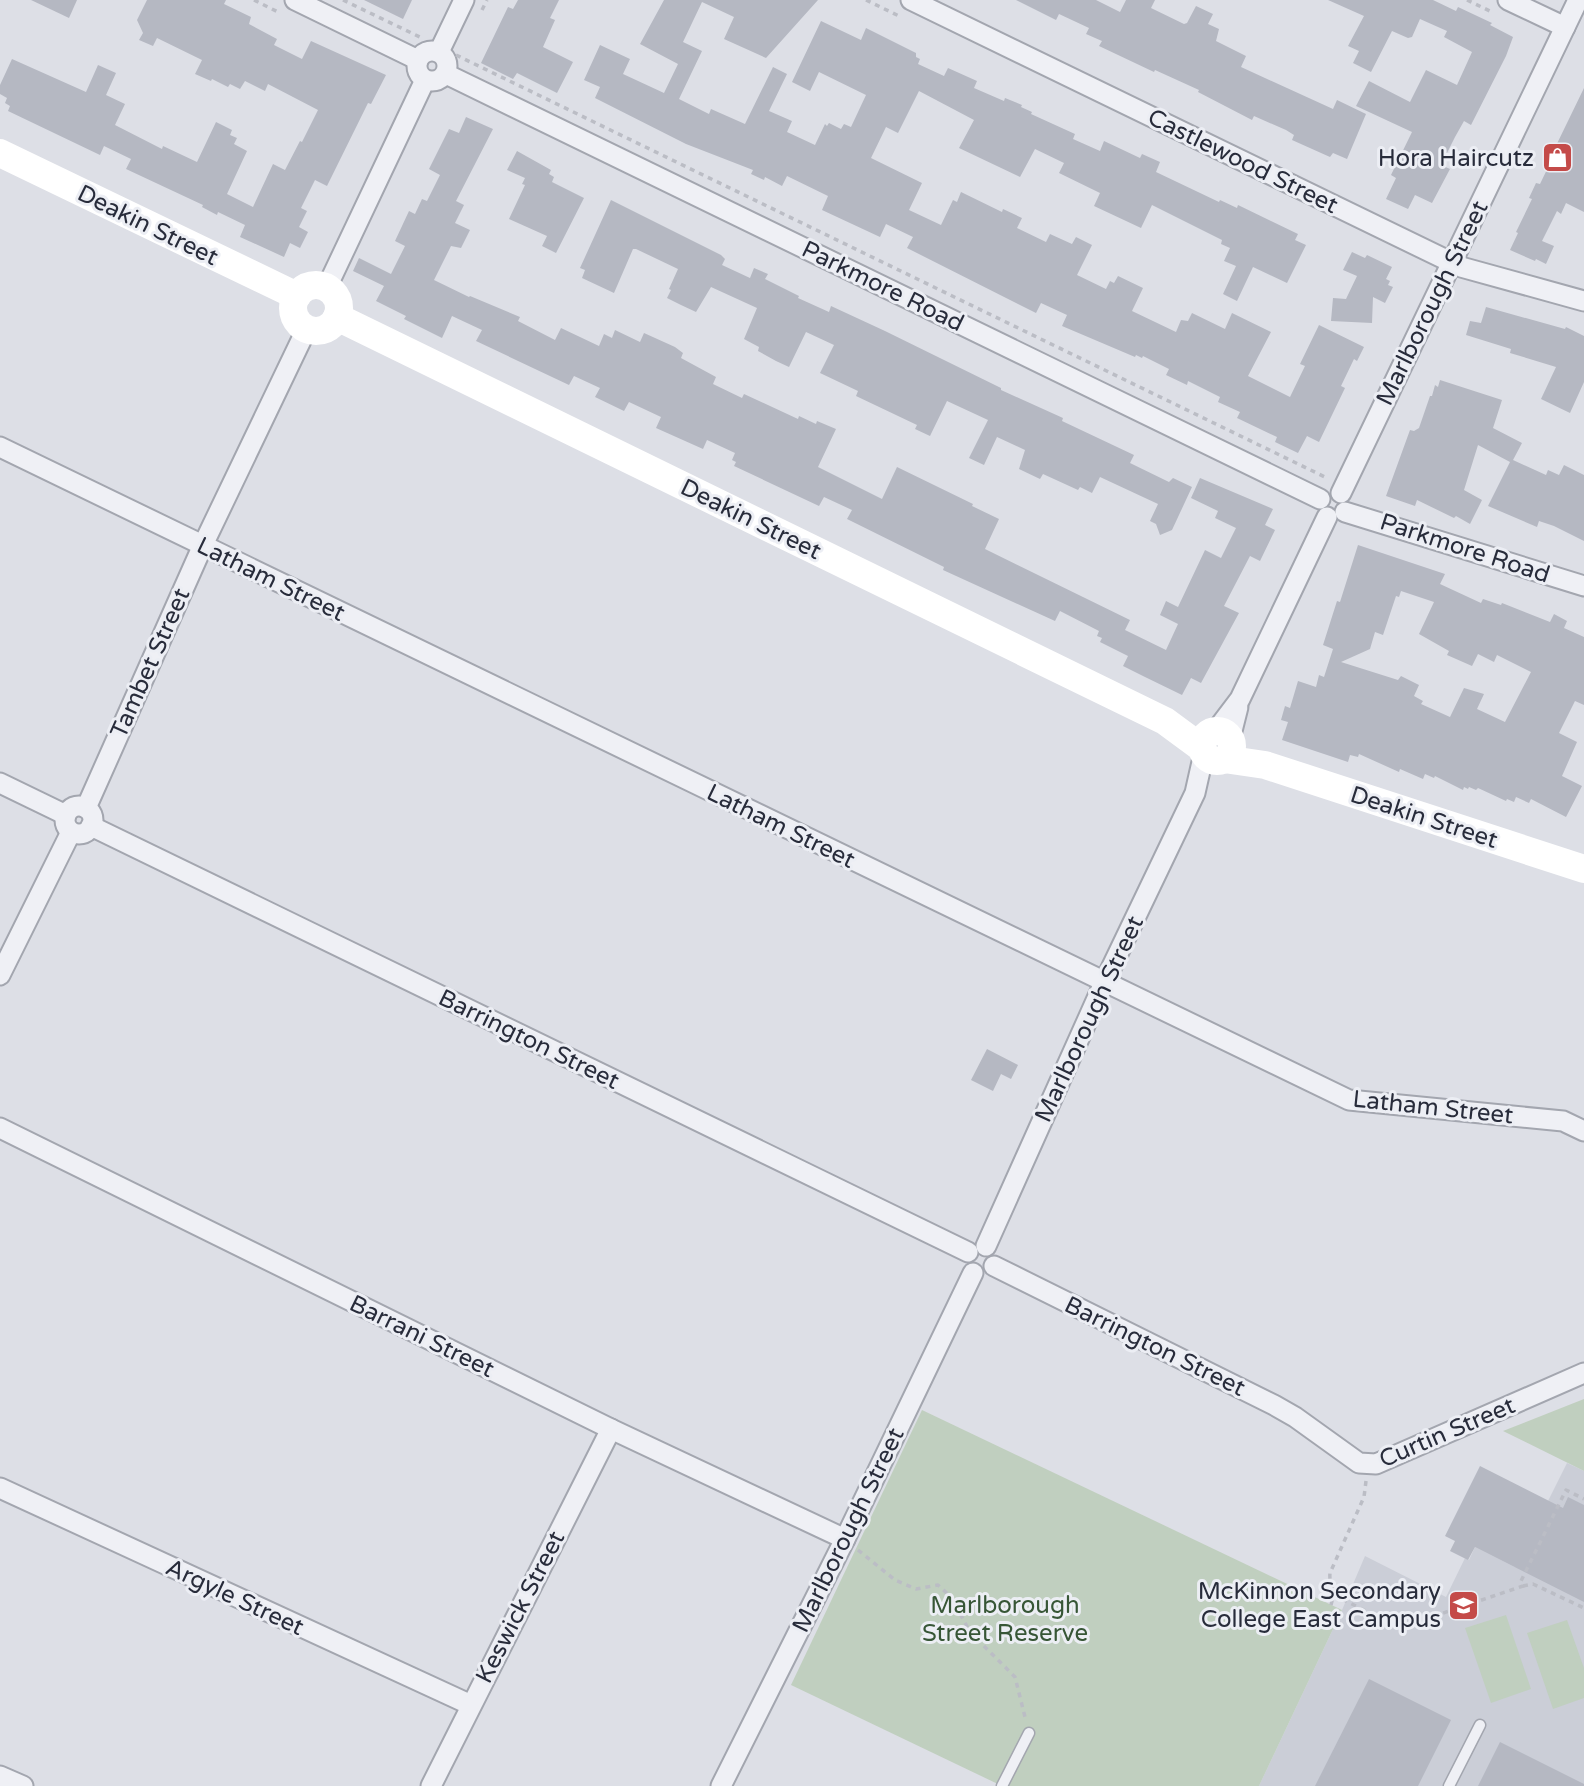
<svg xmlns="http://www.w3.org/2000/svg" width="1584" height="1786" font-family="'Varela Round',sans-serif">
  <style>
    .built { fill: #cbced7 }
    .green { fill: #c0cfbf }
    .building { fill: #b5b8c2; fill-rule: evenodd }
    .lines { fill: none; stroke-linecap: round; stroke-linejoin: round }
    .lane-casing { stroke: #a3a6af; stroke-width: 13 }
    .street-casing { stroke: #a3a6af; stroke-width: 23 }
    .path { stroke: #bbbdc5; stroke-width: 3.5; stroke-dasharray: 5 5; stroke-linecap: butt }
    .lane { stroke: #eff0f5; stroke-width: 10 }
    .street { stroke: #eff0f5; stroke-width: 19 }
    .secondary { stroke: #fff; stroke-width: 28 }
    .labels { text-anchor: middle; stroke-width: 6; stroke-linejoin: round; paint-order: stroke }
    .poi-label { font-size: 24px; fill: #282c3b; stroke: #eceef4; text-anchor: end }
    .street-label { font-size: 24px; fill: #282c3b; stroke: #eceef4 }
    .park-label { font-size: 24px; fill: #375636; stroke: #eceef4 }
  </style>
  <rect width="100%" height="100%" fill="#dddfe6"/>
  <!-- built -->
  <polygon class="built" points="1567,1463 1584,1471 1584,1786 1259,1786 1342,1610 1365,1556 1446,1597 1465,1558 1469,1560 1475,1547 1515,1567"/>
  <!-- green -->
  <g class="green">
    <polygon points="1584,1399 1584,1471 1503,1431"/>
    <polygon points="922,1410 1342,1610 1259,1786 1002,1786 791,1685"/>
    <polygon points="1506,1615 1531,1689 1491,1703 1465,1628"/>
    <polygon points="1567,1620 1584,1668 1584,1698 1553,1709 1527,1633"/>
  </g>
  <!-- building -->
  <g class="building">
    <polygon points="31,0 77,0 69,18"/>
    <polygon points="147,0 226,0 224,4 251,17 249,24 277,39 274,45 302,59 311,41 386,75 371,104 368,103 327,186 315,180 301,208 307,211 299,227 308,232 300,248 290,243 284,257 240,237 245,225 218,212 217,215 202,207 203,205 126,169 131,159 104,146 100,155 8,111 10,106 5,103 7,98 0,94 0,85 12,59 86,92 98,65 116,73 106,95 125,104 115,125 162,149 163,146 197,162 216,122 232,130 230,135 237,138 234,144 247,151 227,194 253,207 273,164 285,170 300,141 302,142 318,110 268,84 265,91 245,81 240,89 230,84 228,87 212,79 211,81 195,74 202,60 157,38 153,46 139,40 143,33 137,20"/>
    <polygon points="364,0 412,0 403,19"/>
    <polygon points="518,0 559,0 550,18 555,20 543,47 573,62 557,93 517,73 513,79 481,63 508,7 513,9"/>
    <polygon points="664,0 818,0 766,58 724,39 734,17 702,2 683,42 702,51 679,99 709,114 711,109 745,124 773,67 787,74 769,111 792,121 787,132 815,145 825,124 827,126 829,123 841,129 844,124 851,127 866,95 819,72 810,91 792,82 821,21 861,40 866,28 916,53 916,57 920,59 918,64 944,76 948,68 977,81 974,88 1004,101 1005,98 1022,105 1021,107 1032,112 1031,114 1075,134 1073,139 1100,151 1104,141 1140,158 1142,154 1160,162 1156,172 1219,202 1220,200 1237,208 1238,205 1298,234 1295,240 1306,245 1287,283 1253,267 1237,301 1223,294 1236,266 1224,261 1230,248 1221,244 1222,240 1152,205 1141,228 1094,206 1100,193 1059,173 1064,163 1035,149 1020,177 959,148 974,120 919,91 898,133 886,127 871,158 922,183 909,210 941,225 953,200 957,202 961,192 1002,212 1003,209 1022,218 1017,228 1046,242 1050,234 1072,244 1076,237 1092,245 1077,275 1106,289 1110,281 1114,283 1118,276 1143,288 1132,311 1176,332 1181,320 1188,321 1192,313 1225,329 1232,313 1271,332 1248,376 1290,397 1305,366 1300,364 1319,325 1364,347 1357,361 1354,359 1341,386 1345,388 1319,442 1307,436 1298,453 1275,442 1277,437 1237,418 1240,412 1218,402 1220,397 1188,381 1187,385 1166,375 1169,369 1143,356 1142,358 1136,355 1135,357 1062,326 1067,315 1041,303 1036,313 907,248 913,237 886,224 880,237 822,210 828,196 787,176 782,186 765,177 764,180 751,174 753,170 686,144 595,98 600,87 584,80 600,45 630,59 623,74 664,93 678,64 640,44"/>
    <polygon points="1016,0 1096,0 1120,12 1126,0 1155,0 1151,8 1184,24 1187,23 1196,6 1213,14 1208,24 1219,29 1216,41 1246,56 1241,67 1333,109 1337,100 1366,114 1347,159 1333,153 1330,157 1292,140 1294,135 1286,130 1254,116 1252,120 1198,92 1199,90 1155,70 1154,72 1099,46 1102,41 1086,34 1089,28 1059,14 1056,20"/>
    <polygon points="1328,0 1433,0 1456,11 1458,7 1492,23 1490,25 1513,37 1506,56 1471,125 1464,121 1455,137 1441,165 1450,169 1432,203 1415,195 1408,209 1386,199 1396,178 1391,175 1412,132 1356,106 1369,81 1410,102 1426,70 1457,85 1472,52 1444,37 1447,31 1420,19 1412,37 1408,38 1392,31 1371,72 1353,63 1359,51 1348,46 1364,16"/>
    <polygon points="1584,88 1584,212 1566,203 1561,214 1557,211 1542,241 1554,246 1546,264 1536,259 1535,261 1510,250 1518,233 1516,232 1532,199 1529,198 1536,183 1540,184 1553,157 1551,156"/>
    <polygon points="466,117 493,129 456,201 464,205 455,223 470,230 461,248 451,246 434,280 469,297 470,296 520,317 518,321 555,340 561,328 599,346 604,334 612,338 615,330 640,342 644,333 675,347 683,353 681,358 716,377 713,384 742,398 744,394 798,419 799,416 816,424 817,421 836,429 818,467 882,499 897,467 973,504 972,506 999,519 985,549 1130,620 1125,630 1166,650 1178,624 1160,615 1166,601 1178,607 1205,550 1221,558 1236,528 1215,518 1218,511 1191,498 1200,478 1273,509 1265,525 1275,530 1260,561 1250,556 1224,606 1239,613 1201,683 1191,678 1182,695 1145,677 1123,666 1128,656 1100,642 1102,638 1097,636 1099,631 1060,611 1055,621 943,570 944,567 847,519 852,510 824,497 819,506 734,466 736,462 732,460 735,453 707,440 703,449 656,428 661,417 629,402 624,411 595,397 600,388 574,376 569,385 476,341 482,330 452,316 442,338 404,319 406,316 376,301 384,286 353,271 359,258 391,274 405,246 395,241 409,211 415,214 422,199 427,201 440,175 429,169 449,129 459,133"/>
    <polygon points="517,151 551,170 549,174 554,177 552,182 584,198 556,253 542,246 547,236 509,219 525,185 522,184 525,178 507,170"/>
    <polygon points="611,200 721,255 725,259 722,265 750,278 754,268 768,274 765,279 799,296 798,298 829,312 831,306 885,331 1001,388 1001,390 1063,418 1062,421 1134,455 1130,463 1169,482 1173,478 1192,487 1172,530 1160,535 1156,524 1150,521 1158,504 1100,477 1092,493 1080,487 1078,490 1043,474 1040,479 1019,469 1025,450 997,437 984,465 969,458 988,420 947,401 930,436 915,429 917,425 856,396 858,391 820,373 834,345 806,332 789,367 776,361 758,351 759,347 744,339 757,308 711,287 696,312 681,305 667,298 671,290 669,289 678,269 636,249 633,249 614,293 582,278 585,270 580,268"/>
    <polygon points="1352,252 1365,258 1367,255 1392,267 1386,279 1390,281 1388,285 1393,287 1385,303 1373,297 1372,323 1331,321 1333,298 1346,299 1357,276 1343,270"/>
    <polygon points="1486,307 1565,329 1566,327 1584,336 1584,382 1570,413 1541,399 1556,367 1510,353 1511,349 1466,335 1470,321 1481,323"/>
    <polygon points="1440,380 1502,400 1493,428 1522,443 1513,460 1546,475 1548,470 1559,475 1564,465 1584,475 1584,541 1554,526 1539,521 1537,527 1488,506 1510,462 1478,445 1464,490 1482,500 1470,524 1456,516 1454,518 1417,500 1415,506 1386,496 1410,430 1414,431 1419,428 1430,396 1432,396 1435,385 1438,387"/>
    <path d="M 1358,545 L 1445,574 L 1440,584 L 1481,603 L 1483,599 L 1501,605 L 1502,603 L 1550,622 L 1554,614 L 1567,621 L 1564,628 L 1584,637 L 1584,705 L 1575,701 L 1559,733 L 1577,742 L 1562,776 L 1582,786 L 1566,817 L 1531,799 L 1529,803 L 1516,797 L 1514,802 L 1507,799 L 1506,801 L 1478,788 L 1476,790 L 1469,787 L 1468,789 L 1464,787 L 1463,790 L 1435,776 L 1434,778 L 1425,774 L 1423,779 L 1400,769 L 1399,772 L 1359,754 L 1358,757 L 1350,755 L 1348,762 L 1282,740 L 1288,722 L 1281,720 L 1285,706 L 1290,708 L 1298,681 L 1316,687 L 1319,675 L 1324,677 L 1333,649 L 1323,645 L 1337,601 L 1340,602 ZM 1401,591 L 1434,602 L 1419,634 L 1449,651 L 1447,655 L 1472,666 L 1478,654 L 1494,662 L 1497,655 L 1531,672 L 1505,722 L 1477,709 L 1484,694 L 1464,688 L 1450,717 L 1421,704 L 1423,701 L 1414,696 L 1419,685 L 1401,676 L 1398,680 L 1341,662 L 1370,649 L 1375,632 L 1383,635 L 1396,596 L 1399,597 Z"/>
    <polygon points="987,1049 1018,1065 1011,1079 1001,1074 993,1091 971,1080"/>
    <polygon points="1480,1466 1563,1508 1568,1497 1584,1505 1584,1602 1475,1547 1468,1560 1450,1551 1455,1541 1445,1536"/>
    <polygon points="1369,1679 1451,1720 1418,1786 1315,1786"/>
    <polygon points="1500,1742 1584,1784 1584,1786 1478,1786"/>
  </g>
  <g class="lines">
    <defs>
      <g id="lane">
        <polyline points="1002,1786 1029,1733"/>
        <polyline points="1449,1786 1480,1725"/>
      </g>
      <g id="street">
        <polyline points="295,0 418,60"/>
        <polyline points="911,0 1461,267 1584,301"/>
        <polyline points="1508,0 1565,27"/>
        <circle cx="432" cy="66" r="15"/>
        <polyline points="439,52 464,0"/>
        <polyline points="446,74 1320,499"/>
        <polyline points="327,287 425,80"/>
        <polyline points="0,447 1349,1100 1563,1121 1584,1131"/>
        <polyline points="1341,493 1578,0"/>
        <polyline points="1345,512 1584,586"/>
        <polyline points="1215,732 1240,699 1327,517"/>
        <polyline points="1230,739 1238,707"/>
        <polyline points="0,783 66,815"/>
        <circle cx="79" cy="820" r="14"/>
        <polyline points="86,808 203,545 307,328"/>
        <polyline points="91,826 968,1252"/>
        <polyline points="0,975 71,832"/>
        <polyline points="0,1128 611,1429 845,1539"/>
        <polyline points="986,1246 1104,983 1195,793 1204,753"/>
        <polyline points="994,1266 1274,1405 1295,1417 1359,1463 1376,1464 1584,1373"/>
        <polyline points="0,1488 471,1705"/>
        <polyline points="0,1776 23,1786"/>
        <polyline points="431,1786 611,1429"/>
        <polyline points="721,1786 845,1539 973,1273"/>
      </g>
    </defs>
    <!-- lane casing -->
    <use href="#lane" class="lane-casing"/>
    <!-- street casing -->
    <use href="#street" class="street-casing"/>
    <!-- path -->
    <g class="path">
      <polyline points="254,0 280,13"/>
      <polyline points="343,0 424,39"/>
      <polyline points="866,0 899,16"/>
      <polyline points="1467,0 1494,13"/>
      <polyline points="482,10 487,0"/>
      <polyline points="456,55 1327,478"/>
      <path d="M 1366,1481 L 1364,1497 L 1330,1573 C 1329,1583 1333,1591 1340,1598 L 1399,1628 L 1523,1586 L 1521,1581 L 1566,1490 L 1584,1499"/>
      <polyline points="858,1550 895,1580 916,1589 938,1585 951,1597 970,1632 1015,1677 1026,1721"/>
      <polyline points="1523,1586 1533,1584 1584,1608"/>
      <polyline points="1331,1605 1334,1593"/>
    </g>
    <!-- lane -->
    <use href="#lane" class="lane"/>
    <!-- street -->
    <use href="#street" class="street"/>
    <!-- secondary -->
    <g class="secondary">
      <polyline points="0,153 297,296"/>
      <circle cx="316" cy="308" r="23"/>
      <polyline points="337,317 1165,721 1203,749"/>
      <circle cx="1217" cy="746" r="15"/>
      <polyline points="1224,759 1265,765 1584,869"/>
    </g>
  </g>
  <!-- icons -->
  <defs>
    <symbol id="shop-square" viewBox="-11 -11 22 22"><rect x="-9" y="-9" width="18" height="18" rx="4" fill="#c44b49" stroke="#eceef4"/><path d="M-5-2.5h2.3a2.7 3.5 0 0 1 5.4 0H5L5.5 6h-11ZM-1.5-2.5h3a1.5 2.3 0 0 0-3 0Z" fill="#fff"/></symbol>
    <symbol id="school-square" viewBox="-11 -11 22 22"><rect x="-9" y="-9" width="18" height="18" rx="4" fill="#c44b49" stroke="#eceef4"/><path d="M0-5L7-2L0 1L-7-2ZM-4 1L0 2.5L4 1V4Q0 6-4 4Z" fill="#fff"/></symbol>
  </defs>
  <g fill-rule="evenodd">
    <use href="#shop-square" x="1540" y="140" width="35" height="35"/>
    <use href="#school-square" x="1446" y="1588" width="35" height="35"/>
  </g>
  <g class="labels">
    <!-- poi labels -->
    <g class="poi-label">
      <text x="1534" y="166">Hora Haircutz</text>
      <text x="1441" y="1599">McKinnon Secondary<tspan x="1441" dy="28">College East Campus</tspan></text>
    </g>
    <!-- street labels -->
    <g class="street-label">
      <text transform="translate(1243 161) rotate(26)" y="8">Castlewood Street</text>
      <text transform="translate(148 225) rotate(26)" y="8">Deakin Street</text>
      <text transform="translate(883 286) rotate(26)" y="8">Parkmore Road</text>
      <text transform="translate(1432 303) rotate(-64)" y="8">Marlborough Street</text>
      <text transform="translate(751 519) rotate(26)" y="8">Deakin Street</text>
      <text transform="translate(1465 548) rotate(18)" y="8">Parkmore Road</text>
      <text transform="translate(271 579) rotate(26)" y="8">Latham Street</text>
      <text transform="translate(150 663) rotate(-66)" y="8">Tambet Street</text>
      <text transform="translate(1424 817) rotate(18)" y="8">Deakin Street</text>
      <text transform="translate(781 826) rotate(26)" y="8">Latham Street</text>
      <text transform="translate(1089 1019) rotate(-65)" y="8">Marlborough Street</text>
      <text transform="translate(529 1039) rotate(26)" y="8">Barrington Street</text>
      <text transform="translate(1433 1107) rotate(6)" y="8">Latham Street</text>
      <text transform="translate(422 1336) rotate(26)" y="8">Barrani Street</text>
      <text transform="translate(1155 1346) rotate(26)" y="8">Barrington Street</text>
      <text transform="translate(1447 1432) rotate(-23)" y="8">Curtin Street</text>
      <text transform="translate(848 1530) rotate(-64)" y="8">Marlborough Street</text>
      <text transform="translate(235 1597) rotate(25)" y="8">Argyle Street</text>
      <text transform="translate(520 1607) rotate(-63)" y="8">Keswick Street</text>
    </g>
    <!-- park labels -->
    <g class="park-label">
      <text x="1005" y="1613">Marlborough<tspan x="1005" dy="28">Street Reserve</tspan></text>
    </g>
  </g>
</svg>
